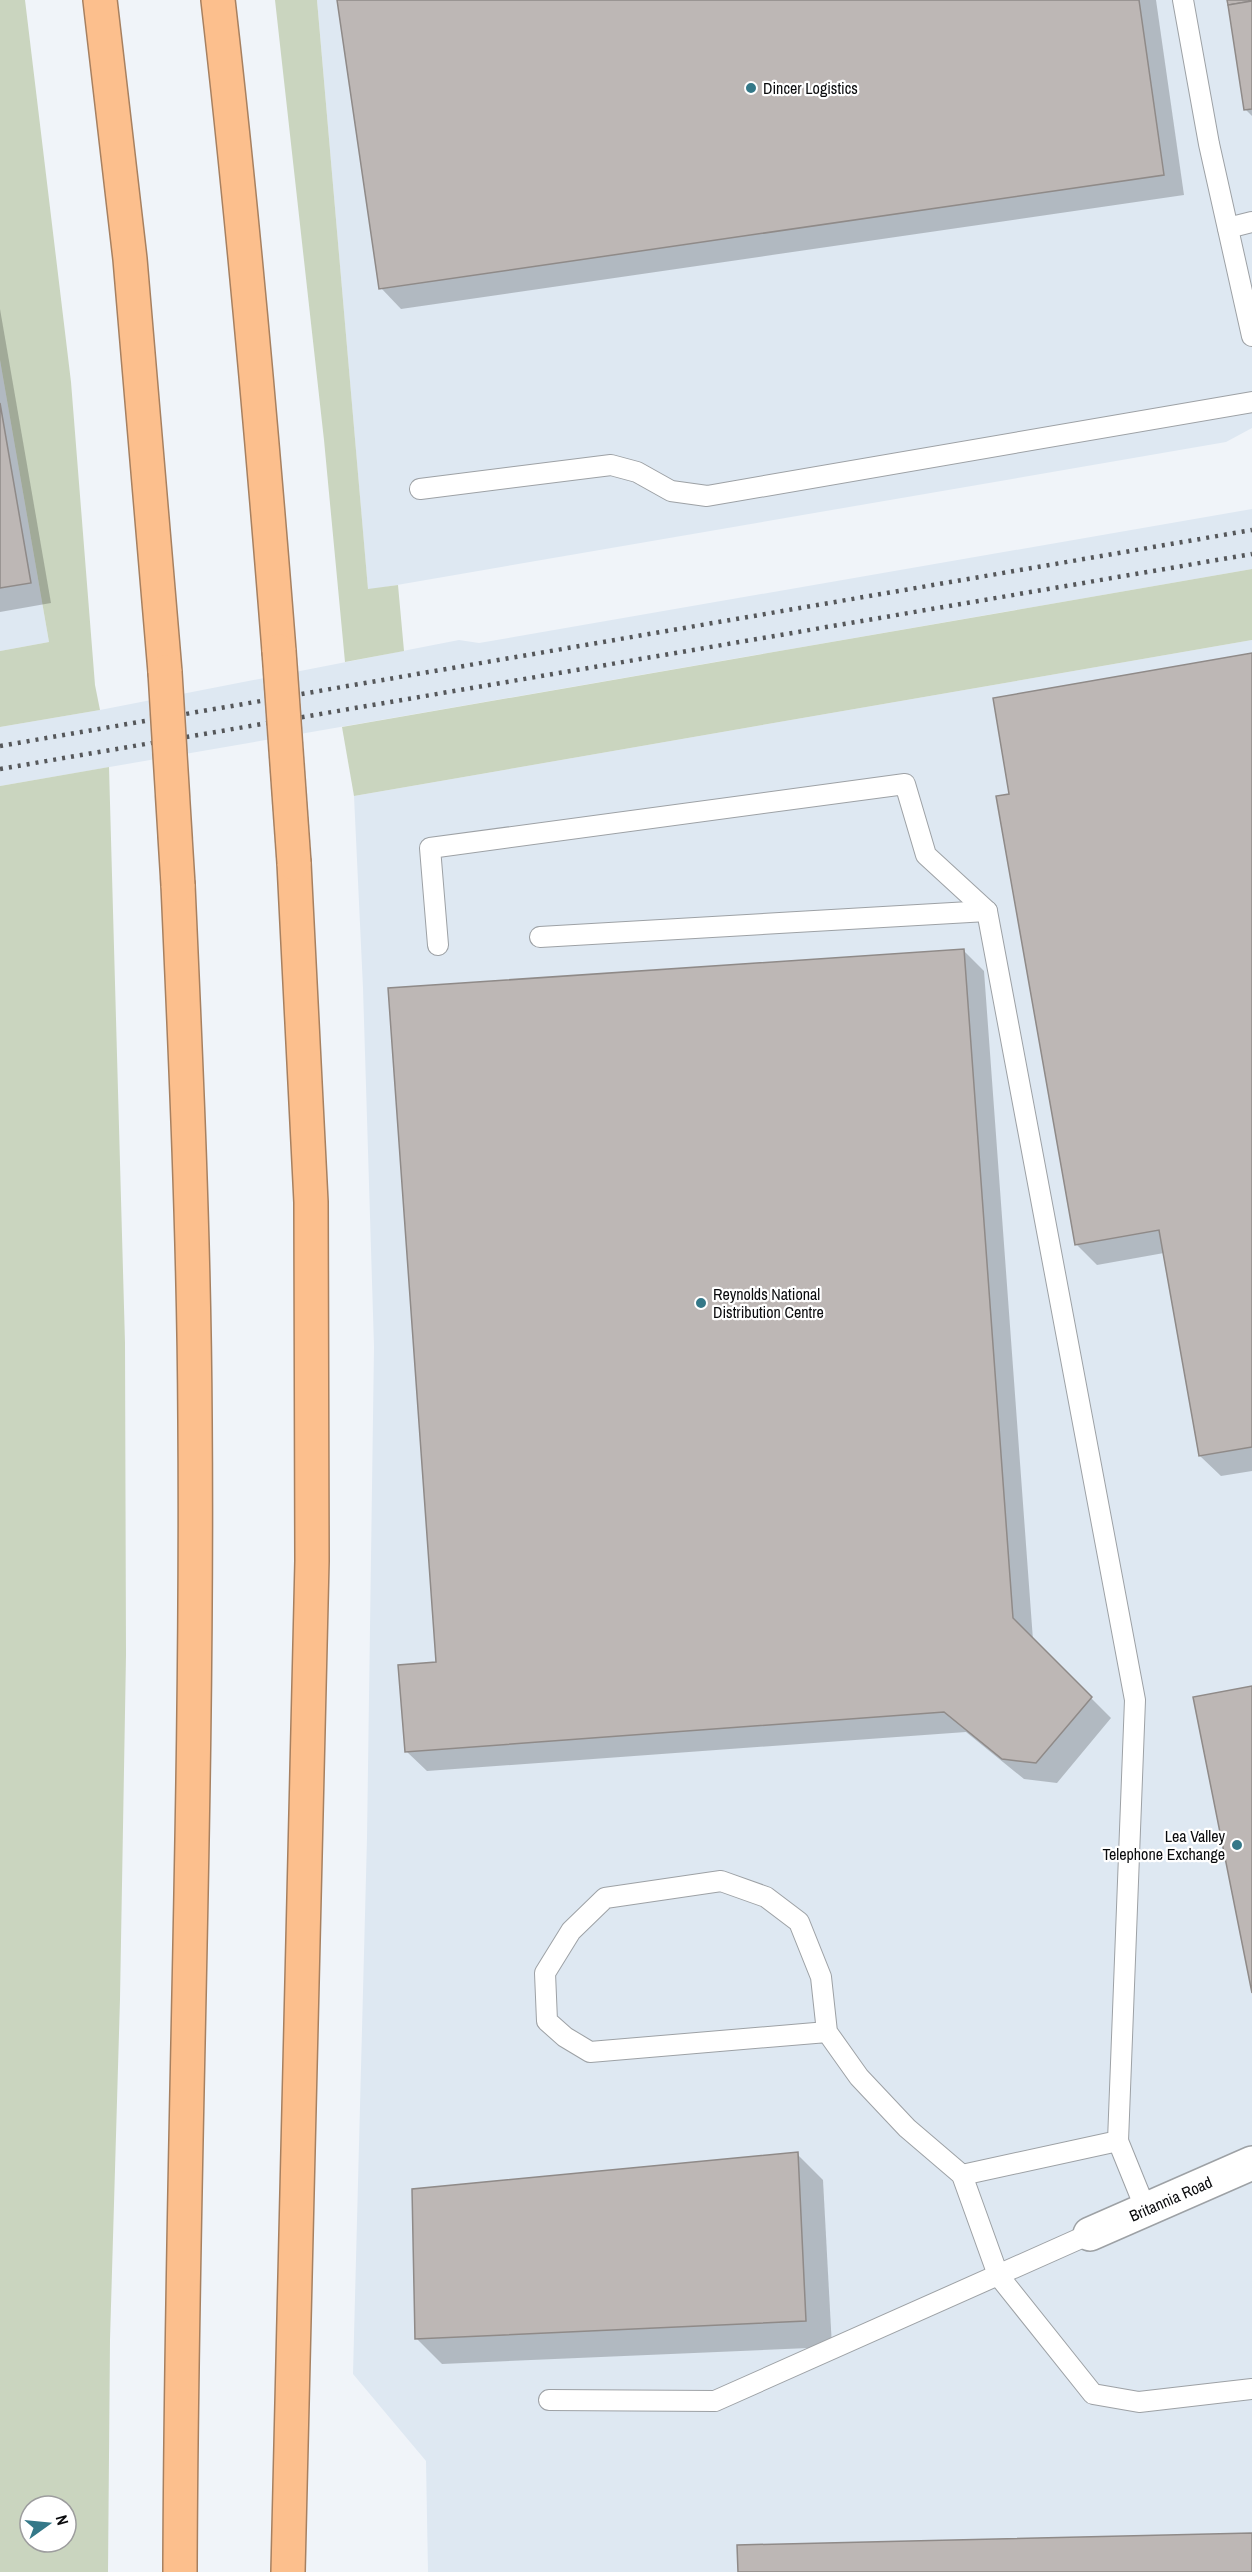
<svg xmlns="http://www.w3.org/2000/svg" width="1252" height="2572" font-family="'Archivo Narrow',sans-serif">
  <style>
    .built { fill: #dee8f2 }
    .green { fill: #cad5bf; fill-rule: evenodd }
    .shadow { fill: #0003 }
    .building { fill: #bdb7b5; stroke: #8f8a88; stroke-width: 1.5 }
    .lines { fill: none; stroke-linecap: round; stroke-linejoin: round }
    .lane-casing { stroke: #9da1a5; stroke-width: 22 }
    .street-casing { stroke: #9da1a5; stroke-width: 36 }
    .highway-casing { stroke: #a78060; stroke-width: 36 }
    .lane { stroke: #fff; stroke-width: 20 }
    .street { stroke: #fff; stroke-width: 33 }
    .highway { stroke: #fcbf8d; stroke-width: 33 }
    .rail { stroke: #55575a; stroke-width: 4.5; stroke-dasharray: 3 6; stroke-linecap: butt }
    .highway-bridge-casing { stroke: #a78060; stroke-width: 36; stroke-linecap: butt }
    .highway-bridge { stroke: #fcbf8d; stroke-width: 33 }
    .poi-dot { fill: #347888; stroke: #fff; stroke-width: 2 }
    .labels { text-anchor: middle; stroke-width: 4.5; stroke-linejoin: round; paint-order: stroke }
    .poi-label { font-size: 16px; fill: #0a0b0d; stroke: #fff; text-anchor: start }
    .street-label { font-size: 16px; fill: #0a0b0d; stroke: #fff }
  </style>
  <rect width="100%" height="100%" fill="#f0f4f9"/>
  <!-- built -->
  <g class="built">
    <polygon points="317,0 1252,0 1252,428 1226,442 368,590"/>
    <polygon points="0,360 49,642 0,651"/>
    <polygon points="1252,509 1252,569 0,786 0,727 100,710 459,640 479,643"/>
    <polygon points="1252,640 1252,2572 428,2572 426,2461 353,2374 367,1838 374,1347 363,988 354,796"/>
  </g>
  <!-- green -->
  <g class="green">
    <polygon points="0,0 25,0 71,382 95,685 100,710 0,727 0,651 49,642 0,360"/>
    <polygon points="275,0 317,0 368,589 398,585 404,651 345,662 324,440"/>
    <polygon points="1252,569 1252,640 354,796 342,727"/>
    <path d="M 109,767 L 125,1343 L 126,1655 L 120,1999 L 110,2340 L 108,2572 L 0,2572 L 0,786 ZM 30,2506 L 66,2506 L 66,2542 L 30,2542 Z"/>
  </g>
  <!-- shadow -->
  <g class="shadow">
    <polygon points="339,0 1156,0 1184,195 401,309 381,288"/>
    <polygon points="1228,0 1252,0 1252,116 1245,109"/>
    <polygon points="0,309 51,603 0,612"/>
    <polygon points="1252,654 1252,1471 1221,1476 1200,1456 1164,1253 1097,1265 1076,1244 1011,795"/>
    <polygon points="964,951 984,971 1033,1640 1111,1718 1057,1783 1024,1779 966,1732 427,1771 406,1751 438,1664"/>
    <polygon points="797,2154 823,2180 832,2347 442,2364 416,2338"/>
  </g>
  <!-- building -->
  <g class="building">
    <polygon points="337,0 1139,0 1164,175 379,289"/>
    <polygon points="1227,0 1252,0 1252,1 1228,5"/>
    <polygon points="1252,1 1252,109 1244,110 1228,5"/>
    <polygon points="0,403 31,583 0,588"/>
    <polygon points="1252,653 1252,1447 1199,1456 1159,1230 1075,1245 996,796 1009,794 993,698"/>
    <polygon points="964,949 1013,1618 1092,1697 1036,1763 1002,1759 944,1712 405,1752 398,1665 436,1662 388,988"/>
    <polygon points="1252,1686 1252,1993 1193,1697"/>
    <polygon points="798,2152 806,2321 415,2339 412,2189"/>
    <polygon points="1252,2533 1252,2572 738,2572 737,2545"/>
  </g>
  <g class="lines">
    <defs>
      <g id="lane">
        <polyline points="1183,0 1209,144 1252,336"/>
        <polyline points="1228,228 1252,222"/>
        <polyline points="420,489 611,465 637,472 671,491 707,496 1252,402"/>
        <polyline points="540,937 987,911"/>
        <polyline points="438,945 430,848 905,784 926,855 987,911 1135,1700 1118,2141 962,2175"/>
        <polyline points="827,2032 590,2052 565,2037 547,2021 545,1973 571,1931 605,1898 721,1881 766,1897 799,1922 821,1977 827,2032 859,2077 907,2128 962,2175 998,2275 1093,2394 1139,2402 1252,2389"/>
        <polyline points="1118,2141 1146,2210"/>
        <polyline points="549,2400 715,2401 1090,2234"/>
      </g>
      <g id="street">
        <path id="s1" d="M 1090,2234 L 1252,2163"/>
      </g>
      <g id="highway">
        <polyline points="100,0 130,259 165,672"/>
        <path d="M 218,0 C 243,217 262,434 279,651"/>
        <path d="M 178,885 C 186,1063 194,1241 195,1419 C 198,1803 181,2188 180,2572"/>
        <polyline points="288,2572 312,1561 311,1202 294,863"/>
      </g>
    </defs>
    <!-- lane casing -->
    <use href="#lane" class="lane-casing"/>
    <!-- street casing -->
    <use href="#street" class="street-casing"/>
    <!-- highway casing -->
    <use href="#highway" class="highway-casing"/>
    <!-- lane -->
    <use href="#lane" class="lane"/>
    <!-- street -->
    <use href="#street" class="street"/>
    <!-- highway -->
    <use href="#highway" class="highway"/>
    <!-- rail -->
    <g class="rail">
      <polyline points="0,746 1252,530"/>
      <polyline points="0,769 1252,554"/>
    </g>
    <defs>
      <g id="highway-bridge">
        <polyline points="279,651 294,863"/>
        <polyline points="165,672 178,885"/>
      </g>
    </defs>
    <!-- highway-bridge casing -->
    <use href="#highway-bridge" class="highway-bridge-casing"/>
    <!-- highway-bridge -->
    <use href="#highway-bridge" class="highway-bridge"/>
  </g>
  <!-- markers -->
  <g class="poi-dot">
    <circle cx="751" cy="88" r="6"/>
    <circle cx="701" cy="1303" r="6"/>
    <circle cx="1237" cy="1845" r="6"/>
  </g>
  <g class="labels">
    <!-- poi labels -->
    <g class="poi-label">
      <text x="763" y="94">Dincer Logistics</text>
      <text x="713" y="1300">Reynolds National<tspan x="713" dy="18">Distribution Centre</tspan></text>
      <text x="1225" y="1842" text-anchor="end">Lea Valley<tspan x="1225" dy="18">Telephone Exchange</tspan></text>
    </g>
    <!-- street labels -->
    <g class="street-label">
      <text dy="6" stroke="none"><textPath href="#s1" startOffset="88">Britannia Road</textPath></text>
    </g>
  </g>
  <!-- north arrow -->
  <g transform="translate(48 2524) rotate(75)"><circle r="28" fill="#ffffff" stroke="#9d9d9e" stroke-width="1.5"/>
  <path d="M0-4.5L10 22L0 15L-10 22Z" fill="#347888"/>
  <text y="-9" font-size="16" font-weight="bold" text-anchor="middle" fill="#0a0b0d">N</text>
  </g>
</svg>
